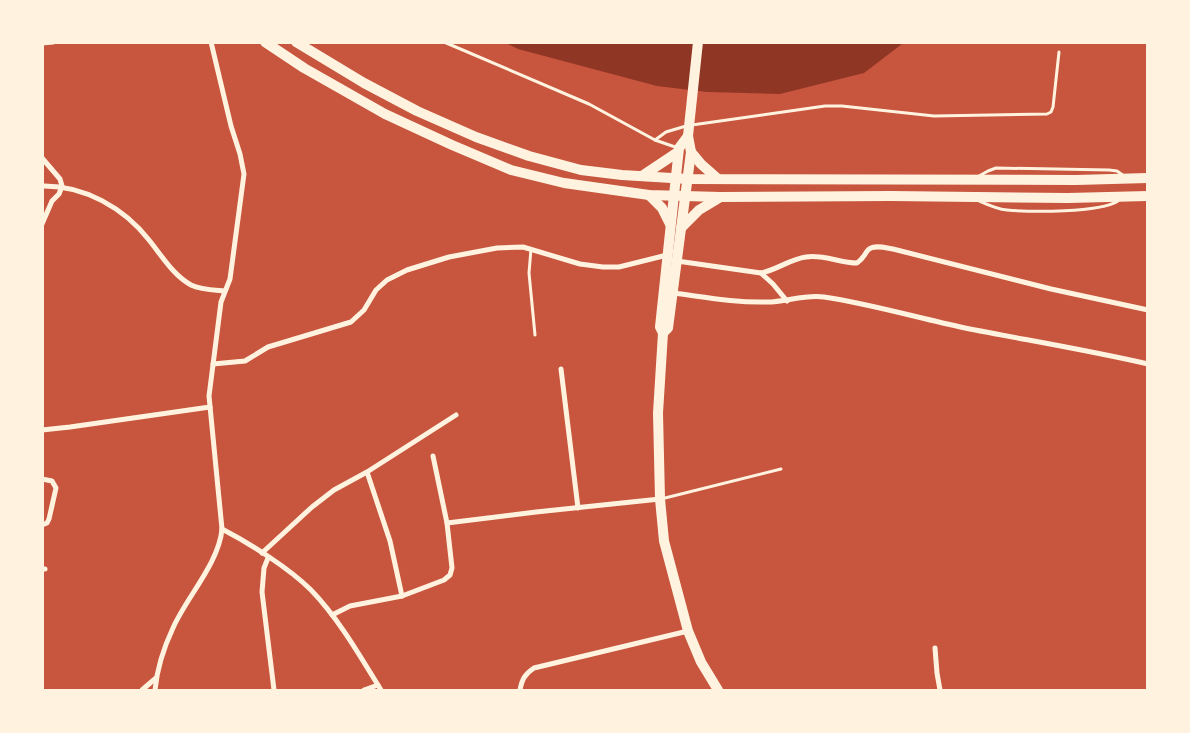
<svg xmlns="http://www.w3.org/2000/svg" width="1190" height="733" font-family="'Exo 2',sans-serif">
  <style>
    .water { fill: #8f3625 }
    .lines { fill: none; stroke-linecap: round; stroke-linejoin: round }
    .service { stroke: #fff3e0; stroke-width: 3 }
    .minor { stroke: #fff3e0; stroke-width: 5 }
    .trunk { stroke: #fff3e0; stroke-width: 10 }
  </style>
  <rect width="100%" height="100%" fill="#c8553d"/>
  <!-- water -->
  <polygon class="water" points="506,43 903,43 902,44 864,73 780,94 707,92 657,86 518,49"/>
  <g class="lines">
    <!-- service -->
    <g class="service">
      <polyline points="444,42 589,104 655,140 678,148"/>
      <polyline points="692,125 825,106 842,106 934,116 1047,114 1051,112 1053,107 1059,52"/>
      <polyline points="655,140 666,132 686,126"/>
      <polyline points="979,176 988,171 996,168 1109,170 1117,171 1124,176"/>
      <path d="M 977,200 C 986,204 996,209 1007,210 C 1031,212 1099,213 1118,201"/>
      <polyline points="531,249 529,273 535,335"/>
      <polyline points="661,499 781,469"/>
    </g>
    <!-- minor -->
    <g class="minor">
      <polyline points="42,43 53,42"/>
      <polyline points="42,158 60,179 62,186 59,194 52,201 42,224"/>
      <path d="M 42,186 C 84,185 124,208 149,240 C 162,256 173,275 191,285 C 201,290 214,290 225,291"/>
      <path d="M 677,261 L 761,273 C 777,270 790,259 806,257 C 823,254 840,263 857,263 C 863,259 864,255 868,250 C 874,244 886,248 893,249 L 1051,289 L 1148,310"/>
      <polyline points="761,273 773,284 787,301"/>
      <path d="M 673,293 C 704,297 736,303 767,302 C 786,302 805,294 824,297 C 871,304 918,318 965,328 C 1026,340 1087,350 1148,364"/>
      <polyline points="213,364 245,361 268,347 351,322 364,310 376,290 387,280 407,270 449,257 497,248 523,247 580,264 603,267 619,267 667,255"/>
      <polyline points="561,369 578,508"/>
      <polyline points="42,430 70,427 210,407"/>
      <polyline points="367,472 390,541 402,596"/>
      <polyline points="42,479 52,481 56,488 49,519 47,523 42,525"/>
      <polyline points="447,523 536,512 660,499"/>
      <path d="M 222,529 C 249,543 289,568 311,590 C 339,619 360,656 381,690"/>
      <polyline points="262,553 312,507 334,490 367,472 456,415"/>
      <polyline points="268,558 264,568 262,592 274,690"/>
      <polyline points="42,569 45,569"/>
      <polyline points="332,615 350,606 402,596 444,580 450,575 452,568 447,523 433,456"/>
      <polyline points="935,648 937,673 940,690"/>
      <polyline points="142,690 156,678"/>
      <path d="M 155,690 C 157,670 164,647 173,628 C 186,598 219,563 222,529 L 209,396 L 221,302 L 230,279 L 244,174 L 240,154 L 231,126 L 211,42"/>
      <polyline points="364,690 378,685"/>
      <path d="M 520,690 C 522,679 525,674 534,668 L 688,631"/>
    </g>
    <!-- trunk -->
    <g class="trunk">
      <polyline points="265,42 304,68 385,114 452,145 511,170 564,183 649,195 720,197 891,196 1068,198 1148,196"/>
      <polyline points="296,42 364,83 417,111 476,137 529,156 581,170 622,175 688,179 1076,180 1148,178"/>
      <polyline points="688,136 679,148 660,327 663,333 658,413 660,499 664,541 688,631 701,662 718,690"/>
      <polyline points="691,152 701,164 718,179"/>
      <polyline points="642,176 678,152"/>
      <polyline points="649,195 662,208 670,224"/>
      <polyline points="681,228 699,210 719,198"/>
      <polyline points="663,333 668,328 691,152 688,136 698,42"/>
    </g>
  </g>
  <!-- border -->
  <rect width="1190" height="733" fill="none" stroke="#fff3e0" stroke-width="88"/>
</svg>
